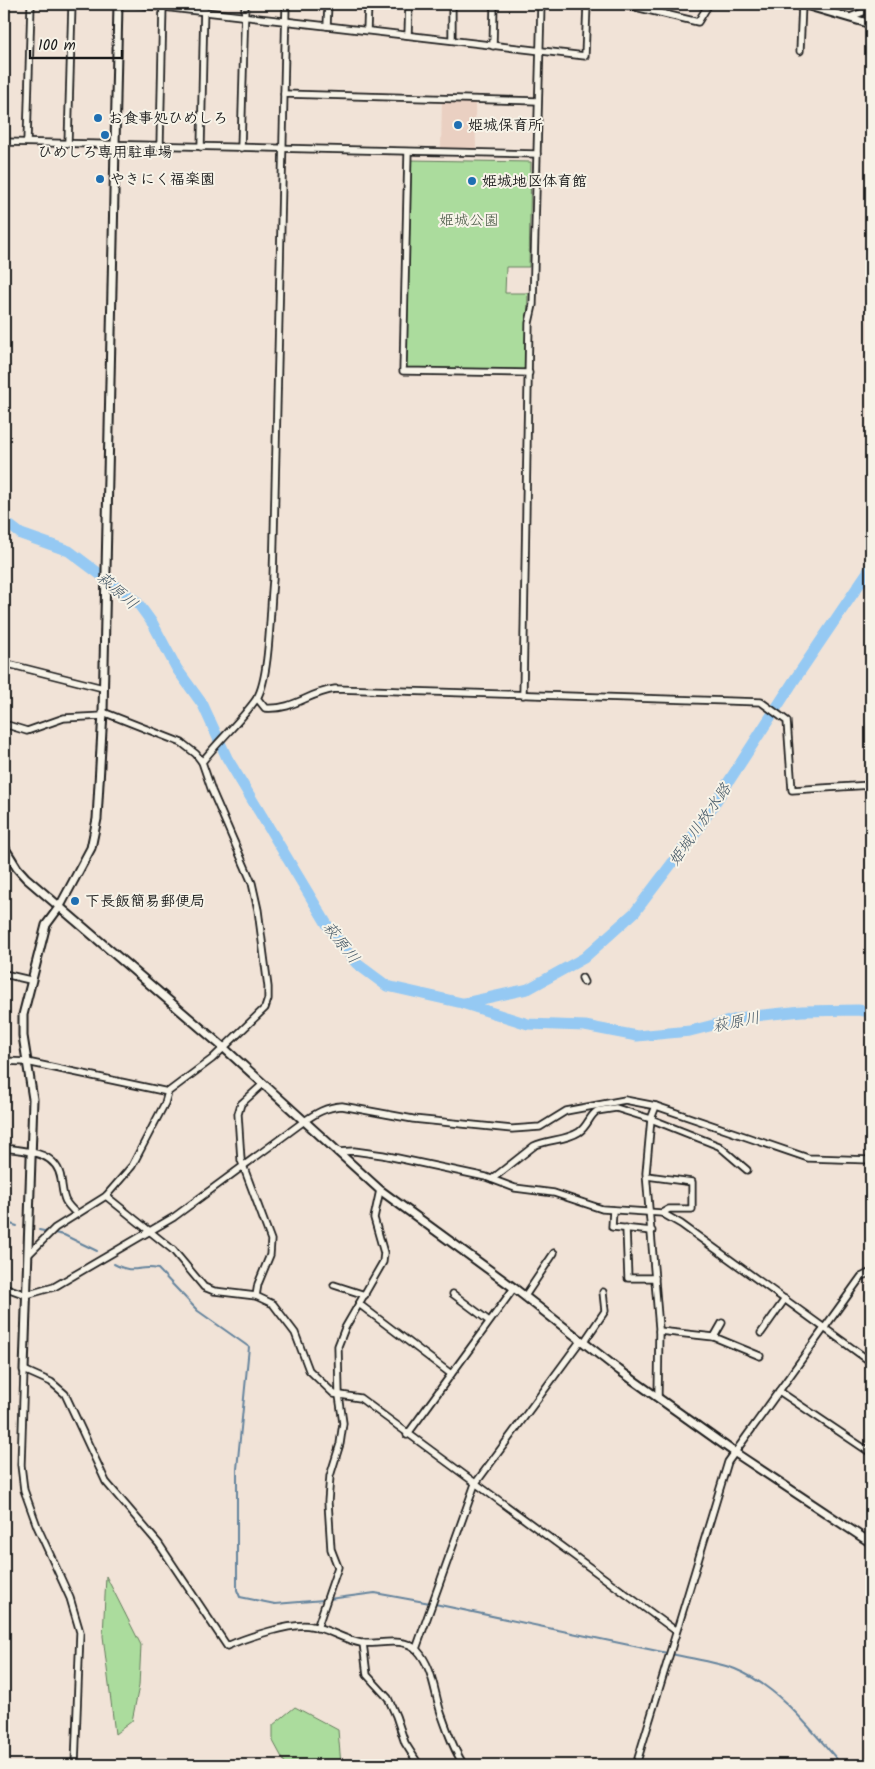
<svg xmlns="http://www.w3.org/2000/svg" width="875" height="1769" font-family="Kalam,'Klee One',sans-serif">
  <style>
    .built { fill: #ead0c2 }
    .green { fill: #abdc9d; stroke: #647c5c }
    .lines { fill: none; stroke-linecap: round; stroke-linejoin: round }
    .stream { stroke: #65849d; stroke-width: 2 }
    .river { stroke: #95c9f3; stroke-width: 11 }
    .minor-casing { stroke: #1c1c1c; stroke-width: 9 }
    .tertiary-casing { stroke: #1c1c1c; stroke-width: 11 }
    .minor { stroke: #f7f3e8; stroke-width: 5.5 }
    .tertiary { stroke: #f7f3e8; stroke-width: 7 }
    .poi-dot { fill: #1f6fb2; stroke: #f7f3e8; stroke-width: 2 }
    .labels { text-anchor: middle; stroke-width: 4; stroke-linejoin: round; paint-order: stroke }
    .poi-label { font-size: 15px; font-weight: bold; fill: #1c1c1c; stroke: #f7f3e8; text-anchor: start }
    .park-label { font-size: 15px; fill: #475643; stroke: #f7f3e8 }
    .water-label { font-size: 16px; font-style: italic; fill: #465967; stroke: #f7f3e8 }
  </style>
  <rect width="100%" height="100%" fill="#f1e3d7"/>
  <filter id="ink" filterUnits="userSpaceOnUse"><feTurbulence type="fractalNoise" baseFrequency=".02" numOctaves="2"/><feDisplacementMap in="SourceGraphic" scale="10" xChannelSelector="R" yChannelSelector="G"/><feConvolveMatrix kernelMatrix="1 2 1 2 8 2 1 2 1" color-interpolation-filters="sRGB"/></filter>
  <g filter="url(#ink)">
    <!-- built -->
    <polygon class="built" points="442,99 475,102 476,150 441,149"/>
    <!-- green -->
    <g class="green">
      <polygon points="410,160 531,162 529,267 506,267 505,293 528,293 526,371 406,369"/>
      <polygon points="106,1576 141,1645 139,1686 132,1721 115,1734 103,1636"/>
      <polygon points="295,1707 338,1730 341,1765 286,1765 273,1741 273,1725"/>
    </g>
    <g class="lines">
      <!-- stream -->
      <g class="stream">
        <polyline points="4,1222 17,1226"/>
        <polyline points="39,1230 49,1232"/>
        <polyline points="54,1233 64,1235 97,1251"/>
        <path d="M 114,1264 C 135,1275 138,1265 158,1269 L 198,1311 L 249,1347 L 237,1469 L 237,1590 L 240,1597 L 275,1604 L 324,1600"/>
        <polyline points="329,1599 375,1593 430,1603"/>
        <polyline points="435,1604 667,1653"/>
        <path d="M 672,1654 C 693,1659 716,1662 735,1669 C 781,1688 810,1729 842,1765"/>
      </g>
      <!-- river -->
      <g class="river">
        <polyline points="4,521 21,534 69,551 137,602 153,624 177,669 203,705 227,758 328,926 356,963 387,986 462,1003 528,1024 585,1026 637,1036 690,1031 745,1017 802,1011 858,1010 871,1012"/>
        <polyline points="464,1003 528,989 584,958 635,912 698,829 795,679 871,567"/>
      </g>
      <defs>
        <g id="minor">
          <polyline points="137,4 585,56 587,4"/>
          <polyline points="623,4 698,22 709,4"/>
          <polyline points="850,17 871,9"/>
          <polyline points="327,26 328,4"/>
          <polyline points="367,30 368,4"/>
          <polyline points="408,35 409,4"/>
          <polyline points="452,40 452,4"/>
          <polyline points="493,46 494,4"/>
          <polyline points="800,51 802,4"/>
          <polyline points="284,94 538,101"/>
          <polyline points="4,142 537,154"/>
          <polyline points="27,142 31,4"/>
          <polyline points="68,143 72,4"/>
          <polyline points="160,145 163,4"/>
          <polyline points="201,147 204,4"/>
          <polyline points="241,148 245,4"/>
          <polyline points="408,152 403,371 529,373"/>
          <polyline points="4,663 103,688"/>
          <polyline points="523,695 529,323 533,305 541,4"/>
          <path d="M 257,698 L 265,708 C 295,710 307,693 335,689 L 761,702 L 787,721 L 792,790 L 871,785"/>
          <polyline points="4,724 27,731 64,718 103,716"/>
          <path d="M 202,762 C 219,740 241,721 257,698 C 270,677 270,607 273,580 L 286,4"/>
          <polyline points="4,864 7,853"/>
          <polyline points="4,974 30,980"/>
          <polyline points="582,978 584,982"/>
          <polyline points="4,1061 27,1062 168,1092"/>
          <polyline points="656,1106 651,1119 646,1173 659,1328 658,1397"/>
          <path d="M 4,1148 C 26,1151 57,1151 61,1179 C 64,1198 62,1200 77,1214"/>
          <polyline points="337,1152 354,1151 383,1155 486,1177 515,1188 554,1193 602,1209 662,1213 681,1224 871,1362"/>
          <polyline points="647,1176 692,1182 692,1209 669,1209 662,1213"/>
          <path d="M 492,1179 L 534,1146 C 548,1139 565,1141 579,1132 C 588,1126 589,1116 597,1111 L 616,1108 L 651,1119 L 719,1146 L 747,1170"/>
          <polyline points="106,1196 173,1250 204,1287 214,1291 256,1296 273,1304 295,1333 309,1370 334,1394 360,1398 676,1631"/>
          <polyline points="613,1210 612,1227 652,1231"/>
          <polyline points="626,1228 628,1278 655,1278"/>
          <polyline points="28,1255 55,1228 106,1196 132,1166 165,1103 168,1092 212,1059 265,1008 268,999 268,987 258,910 252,883 212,791 202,762 196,754 182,743 103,712"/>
          <polyline points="334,1285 365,1295"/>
          <path d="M 4,1287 L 26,1295 L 54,1287 L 174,1217 L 303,1122 C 316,1113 326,1107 342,1106 L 413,1119 L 512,1129 L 540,1127 L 566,1111 L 625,1100 L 656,1106 L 808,1158 L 871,1160"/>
          <polyline points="453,1294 489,1321"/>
          <polyline points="256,1296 258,1284 270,1255 271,1240 241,1160 238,1114 241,1104 263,1084"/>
          <polyline points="525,1296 554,1253"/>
          <polyline points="359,1304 451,1374"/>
          <polyline points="659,1331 714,1337 722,1323"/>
          <polyline points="761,1333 785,1299"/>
          <polyline points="714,1337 760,1356"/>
          <polyline points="584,1342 605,1311 603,1292"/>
          <polyline points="779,1391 871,1453"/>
          <polyline points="407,1435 514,1288"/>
          <polyline points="317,1628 338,1567 331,1549 328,1502 330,1476 340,1444 343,1423 339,1395 338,1346 345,1328 383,1262 384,1253 374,1218 380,1190"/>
          <polyline points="363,1643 367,1675 388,1698 396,1716 405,1743 419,1765"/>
          <polyline points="416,1649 475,1484 581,1340"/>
          <path d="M 75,1765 L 80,1632 L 70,1598 L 37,1526 L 24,1490 L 21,1465 L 24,1370 L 51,1382 L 65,1394 L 106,1482 L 159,1544 L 227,1646 C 245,1638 292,1622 311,1626 C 329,1629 344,1640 361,1643 C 378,1645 403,1636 417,1650 C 433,1667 434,1692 441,1713 C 447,1730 454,1751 464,1765"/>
          <polyline points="636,1765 728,1462 861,1277 871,1272"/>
        </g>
        <g id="tertiary">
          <polyline points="802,4 871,24"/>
          <polyline points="4,847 17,868 26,878 224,1048 380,1190 514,1288 619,1370 734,1452 871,1543"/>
          <polyline points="24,1370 33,1099 23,1036 23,1015 46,925 60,906 91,848 97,819 103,712 118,4"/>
        </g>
      </defs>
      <!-- minor casing -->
      <use href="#minor" class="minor-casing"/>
      <!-- tertiary casing -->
      <use href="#tertiary" class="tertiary-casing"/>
      <!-- minor -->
      <use href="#minor" class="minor"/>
      <!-- tertiary -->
      <use href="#tertiary" class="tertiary"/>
    </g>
  </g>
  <!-- markers -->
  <g class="poi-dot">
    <circle cx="98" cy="118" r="5"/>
    <circle cx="458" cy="125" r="5"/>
    <circle cx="105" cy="135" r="5"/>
    <circle cx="100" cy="179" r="5"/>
    <circle cx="472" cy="181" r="5"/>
    <circle cx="75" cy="901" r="5"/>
  </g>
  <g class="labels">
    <!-- poi labels -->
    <g class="poi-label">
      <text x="108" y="123">お食事処ひめしろ</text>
      <text x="468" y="130">姫城保育所</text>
      <text x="105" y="157" text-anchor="middle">ひめしろ専用駐車場</text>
      <text x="110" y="184">やきにく福楽園</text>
      <text x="482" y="186">姫城地区体育館</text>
      <text x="85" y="906">下長飯簡易郵便局</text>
    </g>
    <!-- park labels -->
    <g class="park-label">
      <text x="469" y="225">姫城公園</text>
    </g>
    <!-- water labels -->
    <g class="water-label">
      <text transform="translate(118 590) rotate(41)" y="6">萩原川</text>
      <text transform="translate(699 824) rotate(-55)" y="6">姫城川放水路</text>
      <text transform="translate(342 942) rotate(52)" y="6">萩原川</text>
      <text transform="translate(736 1021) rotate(-11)" y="6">萩原川</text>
    </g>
  </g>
  <!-- margin -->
  <rect width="875" height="1769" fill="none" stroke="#f7f3e8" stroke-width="20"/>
  <rect x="10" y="10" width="855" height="1749" fill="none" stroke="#1c1c1c" stroke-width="2" filter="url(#ink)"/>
  <!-- scale -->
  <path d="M30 50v8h92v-8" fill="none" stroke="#1c1c1c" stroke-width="2.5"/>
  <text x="38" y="50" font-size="15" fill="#1c1c1c" stroke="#f7f3e8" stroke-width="4" paint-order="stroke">100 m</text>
</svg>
